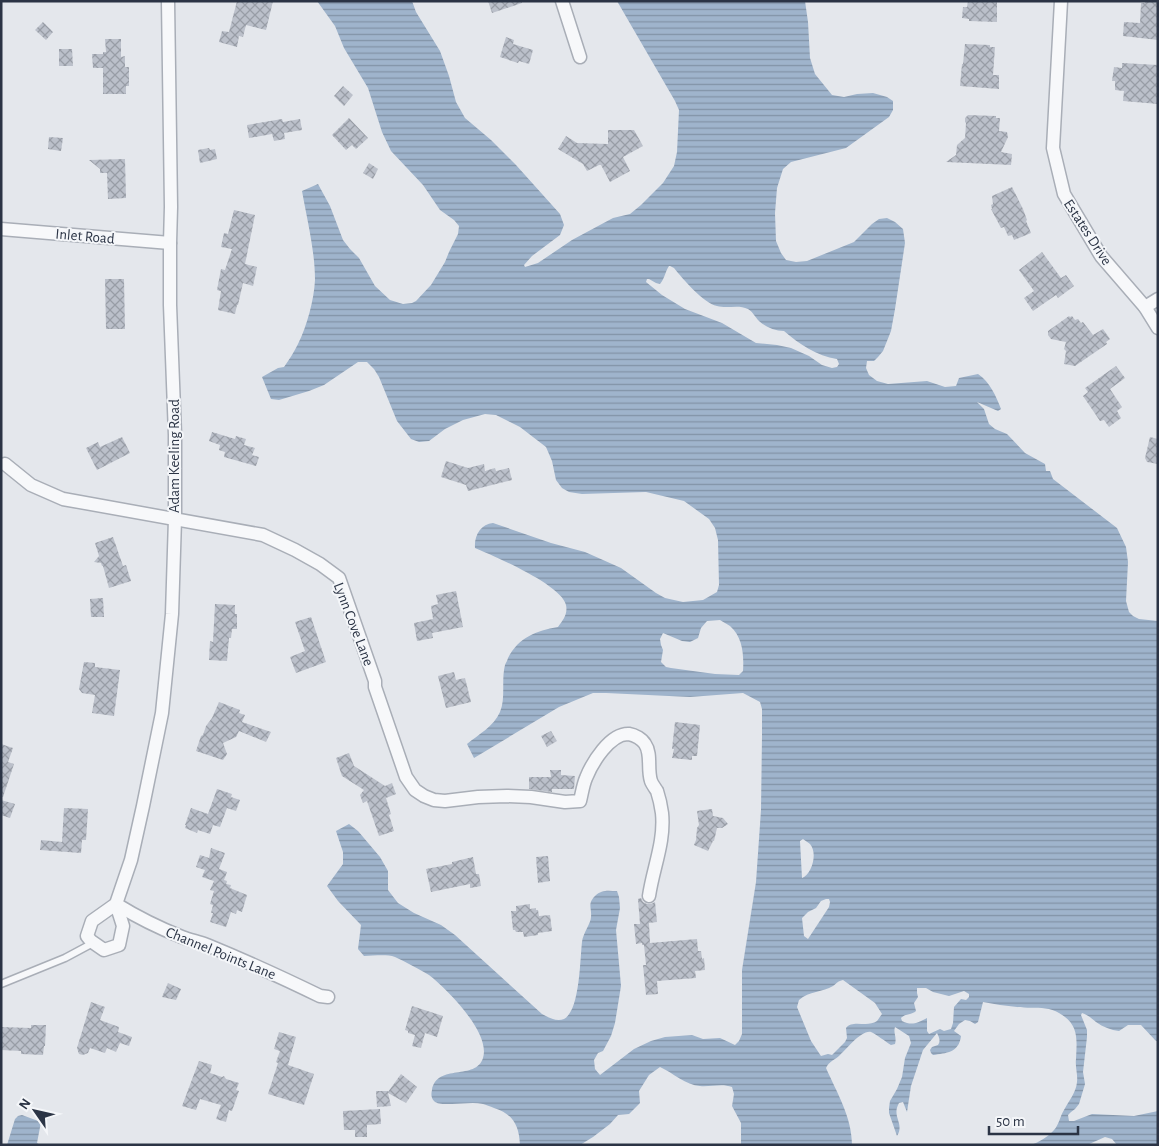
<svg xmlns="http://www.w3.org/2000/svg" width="1159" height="1146" font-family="'Alegreya Sans',sans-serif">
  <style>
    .water { fill: url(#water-rules); fill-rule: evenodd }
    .building { fill: url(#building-cross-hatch) }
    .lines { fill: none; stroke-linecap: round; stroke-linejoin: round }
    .lane-casing { stroke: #a9aeb7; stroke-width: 9 }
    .street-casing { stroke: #a9aeb7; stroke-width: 15 }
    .lane { stroke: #f7f8fa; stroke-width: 6 }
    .street { stroke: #f7f8fa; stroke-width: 12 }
    .labels { text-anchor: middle; stroke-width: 4; stroke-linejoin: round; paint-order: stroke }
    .street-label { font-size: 15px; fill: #2b3445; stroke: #f4f6f9 }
  </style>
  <defs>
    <pattern id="water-rules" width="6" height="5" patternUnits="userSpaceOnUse" patternTransform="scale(1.25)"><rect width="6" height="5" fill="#9fb4cc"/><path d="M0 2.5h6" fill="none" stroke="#8293a7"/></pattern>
    <pattern id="building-cross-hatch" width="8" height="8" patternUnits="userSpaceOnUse" patternTransform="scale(1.25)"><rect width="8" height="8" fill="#bbc0ca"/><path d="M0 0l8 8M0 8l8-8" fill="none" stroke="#989da6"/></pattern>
  </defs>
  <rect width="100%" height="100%" fill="#e4e7ec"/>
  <!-- water -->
  <g class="water">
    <path d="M 317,1 L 412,1 L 416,12 L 440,51 L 449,76 L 456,102 L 465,118 L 491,140 L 516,165 L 560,214 L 564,225 L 560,235 L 532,256 L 524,265 L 525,267 L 538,263 L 572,240 L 613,218 L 630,214 L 641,205 L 663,183 L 674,166 L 677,152 L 679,110 L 675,101 L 617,1 L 805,1 L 808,22 L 810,58 L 815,74 L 832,95 L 844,97 L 857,94 L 873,93 L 887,97 L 893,101 L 893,110 L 889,117 L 846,148 L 791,162 L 783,169 L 777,188 L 775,213 L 776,241 L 781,253 L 786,260 L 796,262 L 807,261 L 854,242 L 872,224 L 879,219 L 887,218 L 895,222 L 903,229 L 905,243 L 895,309 L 891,331 L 883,351 L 878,357 L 874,361 L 867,361 L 866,368 L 869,375 L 877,381 L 888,384 L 927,381 L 945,387 L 956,386 L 959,378 L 978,374 C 990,382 996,396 1001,409 L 998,411 L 977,402 L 984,409 L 989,424 L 995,429 L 1007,434 L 1025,453 L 1045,464 L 1046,471 L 1050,471 L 1053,479 L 1117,528 L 1126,547 L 1128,562 L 1126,601 L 1129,612 L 1133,616 L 1139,619 L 1158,621 L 1158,1042 L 1155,1040 L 1141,1025 L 1128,1025 L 1119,1031 C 1111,1030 1103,1027 1096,1022 C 1091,1018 1088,1015 1082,1013 L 1081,1015 L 1087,1030 L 1087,1037 L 1083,1072 L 1085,1084 L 1079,1104 L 1075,1109 L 1071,1112 L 1068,1115 L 1069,1121 L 1074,1121 L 1092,1114 L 1134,1116 L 1158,1111 L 1158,1145 L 1117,1145 L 1112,1139 L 1105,1137 L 1087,1145 L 1031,1145 C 1039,1142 1048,1137 1054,1130 C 1059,1125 1060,1116 1064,1110 C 1069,1100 1076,1093 1077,1082 C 1078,1075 1075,1067 1076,1059 C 1077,1039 1079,1024 1059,1013 C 1046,1005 1031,1009 1017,1007 C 1006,1006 994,1004 983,1002 L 978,1022 L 975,1024 L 970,1021 L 965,1020 L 959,1024 L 954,1031 L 961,1036 C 959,1053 946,1053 933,1055 L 931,1053 L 930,1050 L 932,1047 L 938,1045 C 941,1041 939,1037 937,1033 L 923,1050 L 911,1086 L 907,1112 L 903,1102 L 899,1103 C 891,1117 905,1123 897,1136 L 889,1113 L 889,1108 L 890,1101 L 897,1089 L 902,1077 L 905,1058 L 911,1043 L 909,1036 L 895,1027 C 893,1033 897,1037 895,1044 L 891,1045 C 886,1042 876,1034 871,1032 C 861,1030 846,1050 840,1055 C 835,1060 829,1061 826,1068 C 837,1093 852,1117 852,1145 L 741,1145 L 741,1123 L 732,1106 L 734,1094 L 732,1087 C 722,1083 711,1087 700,1086 C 686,1085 673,1073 660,1067 L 649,1075 L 639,1091 L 640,1103 L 629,1114 L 618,1115 L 610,1124 L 593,1137 L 580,1145 L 520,1145 C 519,1125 513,1114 494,1108 C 490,1106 486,1105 483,1104 C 473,1102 462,1104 452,1104 C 447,1104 438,1105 434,1101 C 431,1098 431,1094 432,1090 C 437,1063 476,1081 483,1058 C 491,1033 447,989 429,975 C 421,970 404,961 395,957 C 386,954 374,956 364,956 L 358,949 L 361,925 L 338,901 L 327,886 L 343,864 L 343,852 L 336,831 L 349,824 L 358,831 L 380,857 L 388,871 L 388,890 L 398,903 L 414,913 L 441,925 L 455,935 L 542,1014 C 549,1018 557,1022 564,1019 C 580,1011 580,959 582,942 C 583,933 591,923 591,917 C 592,908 587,904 595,896 C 602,889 609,891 617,891 L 619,897 L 620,908 L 616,930 L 621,986 L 615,1023 L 611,1036 L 603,1051 L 598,1053 L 594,1060 L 595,1069 L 600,1075 L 634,1049 L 651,1041 L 665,1037 L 692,1035 L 703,1039 L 720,1038 L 735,1045 L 739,1041 L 742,1034 L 742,970 L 756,882 L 761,810 L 762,736 L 762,709 L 760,702 L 743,693 L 690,697 L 606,693 L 593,693 L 559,707 L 474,758 L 467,744 C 478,735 494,726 500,712 C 506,697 501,681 505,665 C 505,665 508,659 508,658 C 519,637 536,631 558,627 C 563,620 568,614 566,605 C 562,585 494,556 475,548 C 474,535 481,524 493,523 L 551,543 L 585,552 L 621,568 L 656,593 L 665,598 L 683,602 L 703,600 L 717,592 L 719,585 L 718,540 L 715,528 L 709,519 L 684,501 L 646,492 L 582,494 L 569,492 L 562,488 L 556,480 L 552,461 L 546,447 L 520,427 L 496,415 L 485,414 L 463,420 L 445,429 L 429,441 L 419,442 L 411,439 L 397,421 L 379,377 L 374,369 L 367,362 L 358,362 L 324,385 L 309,391 L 279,400 L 271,399 L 262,377 L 278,368 L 284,367 C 289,360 294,352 298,344 C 307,326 314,300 315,280 C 315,251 307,219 302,191 L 318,184 L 330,206 L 343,240 L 350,249 L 359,258 L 375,286 L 390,300 L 403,304 L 412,303 L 416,301 L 431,285 L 445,262 L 449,252 L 458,234 L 459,226 L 454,220 L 440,210 L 423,185 L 391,151 L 382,132 L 368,88 L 344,48 L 335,26 ZM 669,266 L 670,266 L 674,268 C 683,279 703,303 717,306 C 728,309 738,304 748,309 C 753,312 755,317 759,321 C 765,327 775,331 784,331 C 799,344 817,356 837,359 L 839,364 L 837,367 L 832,368 L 822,365 L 809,356 L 791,348 L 777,345 L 756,343 L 722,323 L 685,309 L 662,295 L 646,282 L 647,279 L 649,279 L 656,283 L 660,284 C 665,278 665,272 669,266 ZM 720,620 C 723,622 727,624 730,626 C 743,637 744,656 743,671 L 739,675 L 715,674 L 671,668 L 666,667 L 661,662 L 663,650 L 661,645 L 660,639 L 663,633 L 682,641 L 690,642 L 698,638 L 701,628 L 707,621 ZM 803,839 C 805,841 808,842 810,844 C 818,853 812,874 802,878 L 800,841 ZM 826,899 L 829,899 L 830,902 L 829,907 L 808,939 L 804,936 L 802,918 L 808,912 L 816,908 L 821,901 ZM 843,980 L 875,1003 L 882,1014 C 880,1016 879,1019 877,1021 C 867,1028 853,1019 846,1028 L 847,1038 L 845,1042 L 832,1055 L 828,1054 L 821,1056 L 811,1041 L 797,1007 L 799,1000 C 809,991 823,992 833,986 C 837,983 838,981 843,980 ZM 917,988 L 926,988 L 933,992 L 949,996 L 964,991 L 969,994 L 969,997 L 966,1000 L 961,999 L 954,1007 L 953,1023 L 951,1029 L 944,1031 L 940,1029 L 929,1034 L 927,1031 L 927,1018 C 917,1023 912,1026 902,1021 L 901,1018 C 906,1013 912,1015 916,1011 L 914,1003 L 918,997 L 917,993 Z"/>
    <polygon points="22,1115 41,1122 37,1143 40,1145 7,1145 15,1119 18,1116"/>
  </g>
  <!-- building -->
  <g class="building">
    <polygon points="237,1 273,1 266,30 246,25 243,37 239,36 237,47 219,42 222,31 229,32"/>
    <polygon points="488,1 522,1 522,3 492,13"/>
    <polygon points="968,1 997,1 997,22 969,21 969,19 962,18 963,7 967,7"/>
    <polygon points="1145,1 1158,1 1158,40 1123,36 1124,22 1140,23 1141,3 1145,3"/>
    <polygon points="43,22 53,32 46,40 35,30"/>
    <polygon points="506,37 514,40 513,44 533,50 529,64 519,61 518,63 500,57"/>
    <polygon points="105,39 121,39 121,57 125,56 125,67 129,67 129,86 126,86 126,94 103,94 103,68 93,68 92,54 103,54 103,52 106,52"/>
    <polygon points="965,44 990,45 990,47 995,47 993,75 999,75 999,89 960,86 962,64 963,64"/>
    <polygon points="59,49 72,49 73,66 59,66"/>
    <polygon points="1122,63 1158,65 1157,85 1158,85 1158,104 1123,101 1124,91 1115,90 1115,81 1112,81 1114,67 1122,68"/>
    <polygon points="343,86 353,95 344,106 334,96"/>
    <polygon points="968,115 996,116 996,118 1000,118 999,131 1007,132 1008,137 1001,152 1012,154 1011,165 946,162 956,155 957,145 965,138 966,123 965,122 965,118"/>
    <polygon points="349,118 368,138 356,149 352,145 346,150 332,135"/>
    <polygon points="282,119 283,122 300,119 302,130 284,133 285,139 274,141 272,134 249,138 247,125"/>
    <polygon points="608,130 634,130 643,146 623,157 630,171 610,182 601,165 599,165 587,171 583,164 558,149 566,136 577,143 608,144"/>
    <polygon points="49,137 63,138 61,151 48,149"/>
    <polygon points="209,148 210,150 215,149 217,159 200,163 198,150"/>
    <polygon points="125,159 126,198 108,199 107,173 100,173 100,169 89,160"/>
    <polygon points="369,163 378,169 373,179 363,173"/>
    <polygon points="1012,187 1023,209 1027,220 1026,221 1031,233 1014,240 1012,235 1008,236 1004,227 1001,228 991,209 992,209 991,205 993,204 992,196"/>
    <polygon points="234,210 255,215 245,264 257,267 253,286 243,283 238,305 237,305 235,314 218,310 221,291 217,290 221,269 225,270 232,249 221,247 224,233 228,234"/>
    <polygon points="1042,252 1061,278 1066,275 1074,286 1058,298 1056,295 1033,311 1024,298 1034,291 1019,270"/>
    <polygon points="105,279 124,279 125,329 106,329"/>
    <polygon points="1069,316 1070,317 1072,316 1075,320 1078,319 1081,323 1083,322 1093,335 1103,329 1110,339 1106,342 1107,344 1075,366 1064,364 1066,351 1064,349 1066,342 1051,339 1048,335 1048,331"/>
    <polygon points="1116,366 1125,378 1110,389 1122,407 1117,411 1121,418 1109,427 1104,420 1100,421 1083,396 1088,392 1085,388"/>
    <polygon points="212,432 235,439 236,436 246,439 244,445 255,448 252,455 259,457 256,466 224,457 225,452 219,450 220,445 209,441"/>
    <polygon points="122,437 130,453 97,470 86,448 98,442 100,447"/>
    <polygon points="1150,437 1158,439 1158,464 1147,462 1145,458"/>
    <polygon points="446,461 468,468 484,464 485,471 495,468 496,471 509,468 512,480 468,491 466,485 441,477"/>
    <polygon points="113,537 123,566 126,565 131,581 109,588 103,566 102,566 101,563 94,562 99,556 95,543"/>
    <polygon points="456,591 463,627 432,633 433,638 417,641 414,623 433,619 431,606 438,604 436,595"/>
    <polygon points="103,598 104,617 91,617 90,599"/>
    <polygon points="215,604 235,605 235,614 237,614 237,629 232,629 231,638 229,638 227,661 209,660 210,641 213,642"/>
    <polygon points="311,617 326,662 296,673 290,657 305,651 295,622"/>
    <polygon points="84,662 95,663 95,667 120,670 114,716 92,713 95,695 82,693 79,689"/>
    <polygon points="454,672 456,680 465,678 471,702 446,708 438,676"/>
    <polygon points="219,702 240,710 239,713 245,715 242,722 271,732 266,742 239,731 236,737 223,743 227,754 223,760 196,751 201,736 203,735 206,726 212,718"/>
    <polygon points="675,722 700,725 697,756 692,756 692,760 672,758 674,749 672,749"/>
    <polygon points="551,731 557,741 547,747 541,736"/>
    <polygon points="1,744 13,748 8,762 14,764 3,797 1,796"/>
    <polygon points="349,753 354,766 385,786 392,783 396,794 386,798 391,814 389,815 394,831 379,836 367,801 363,803 360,795 364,790 342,776 336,758"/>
    <polygon points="550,770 561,770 561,775 575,776 574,789 552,789 552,792 529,789 529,777 551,777"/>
    <polygon points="217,789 232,794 231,797 240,800 236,811 227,808 220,827 213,825 210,834 198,830 197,833 185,828 186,825 185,825 191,808 208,814"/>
    <polygon points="1,800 15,804 10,818 1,815"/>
    <polygon points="64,808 88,809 86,840 82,840 81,853 40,850 41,840 62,842"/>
    <polygon points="712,809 713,816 723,818 728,824 722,828 717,828 714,841 713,841 708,851 694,845 696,840 697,828 699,825 697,811"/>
    <polygon points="211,848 225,853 219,869 227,872 224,880 227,881 226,884 231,885 230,888 247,895 242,912 237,910 236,914 231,912 226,927 210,922 213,913 211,913 213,905 210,904 214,891 210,890 214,881 202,877 205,870 196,867 200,855 209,858"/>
    <polygon points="548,856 550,881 538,883 536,857"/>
    <polygon points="473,857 476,874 479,874 481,886 470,888 470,884 431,892 426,869 452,864 452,862"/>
    <polygon points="641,898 643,902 647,904 651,904 655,902 657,922 649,923 650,943 697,939 698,951 701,951 702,959 704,958 705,970 695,971 696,978 657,981 658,994 646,995 643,965 646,965 644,945 642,945 642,943 636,944 634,924 640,924 638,899"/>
    <polygon points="530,904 530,909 536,908 536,910 538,910 539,916 550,915 552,931 538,933 538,935 524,937 523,932 516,932 515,930 513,930 511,911 516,911 516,906"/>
    <polygon points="168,983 181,989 176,1000 162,997"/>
    <polygon points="91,1002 105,1007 100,1020 119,1027 118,1032 132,1037 129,1046 120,1043 116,1052 107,1048 105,1053 90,1048 88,1053 83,1055 79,1054 77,1048"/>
    <polygon points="412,1006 443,1016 437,1037 425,1033 421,1048 412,1046 415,1035 408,1033 408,1031 405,1030"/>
    <polygon points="31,1025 46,1025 45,1046 44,1046 43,1055 21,1054 21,1051 1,1050 1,1027 31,1028"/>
    <polygon points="279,1032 296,1037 288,1065 314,1074 304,1105 268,1094 278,1063 276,1062 280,1051 274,1049"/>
    <polygon points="199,1061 212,1065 210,1073 222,1077 224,1076 226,1079 239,1083 236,1090 239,1091 232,1111 229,1110 226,1122 216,1119 221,1105 200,1099 196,1110 182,1106"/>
    <polygon points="401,1074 417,1087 406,1103 388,1093 391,1106 377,1107 376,1091 388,1091 388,1092"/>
    <polygon points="380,1109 381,1124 367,1125 367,1137 355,1137 355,1130 344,1130 343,1111"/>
  </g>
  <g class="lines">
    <defs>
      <polyline id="lane" points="1,984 65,958 93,943"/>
      <g id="street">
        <polyline points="562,1 580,57"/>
        <polyline points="1061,1 1053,148 1064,194 1101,256 1145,307 1158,328"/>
        <polyline points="1,229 170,243"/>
        <polyline points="1145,307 1158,299"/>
        <path d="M 5,464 L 31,485 L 63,499 L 263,535 L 295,550 L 320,564 L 339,578 L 375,681 L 375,687 L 406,777 L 415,790 L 424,796 L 434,800 L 445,801 L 478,797 L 507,796 L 531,797 L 565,802 L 580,801 C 582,793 583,785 586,778 C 592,763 610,733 629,734 C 635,735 642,739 645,744 C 652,754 647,769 651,781 C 652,784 655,788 657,791 C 659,797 661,806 662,813 C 665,842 653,868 649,896"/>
        <polyline points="116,904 92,921 87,936 91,941 104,950 119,945 123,926 116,904 131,860 143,806 162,713 172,614 175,519 175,435 170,305 170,243 171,207 168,1"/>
        <path d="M 116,904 C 137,917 159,928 182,937 C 190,940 199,942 207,945 C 246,961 283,978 320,996 L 328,997"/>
      </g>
    </defs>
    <!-- lane casing -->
    <use href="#lane" class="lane-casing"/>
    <!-- street casing -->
    <use href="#street" class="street-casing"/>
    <!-- lane -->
    <use href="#lane" class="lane"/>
    <!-- street -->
    <use href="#street" class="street"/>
  </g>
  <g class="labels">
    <!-- street labels -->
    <g class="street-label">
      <text transform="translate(1088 232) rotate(57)" y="5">Estates Drive</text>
      <text transform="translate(85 236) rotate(5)" y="5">Inlet Road</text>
      <text transform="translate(174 456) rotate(-90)" y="5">Adam Keeling Road</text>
      <text transform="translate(354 624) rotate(69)" y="5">Lynn Cove Lane</text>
      <text transform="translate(221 953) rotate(22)" y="5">Channel Points Lane</text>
    </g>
  </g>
  <!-- border -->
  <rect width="1159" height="1146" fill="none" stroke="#2b3445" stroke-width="5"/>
  <!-- north arrow -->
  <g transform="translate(35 1111) rotate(304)" stroke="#f4f6f9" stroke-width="4" paint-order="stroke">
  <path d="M0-4L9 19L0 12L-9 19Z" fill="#2b3445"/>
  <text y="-8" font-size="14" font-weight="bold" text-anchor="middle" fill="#2b3445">N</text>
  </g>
  <!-- scale -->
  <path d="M989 1126v8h89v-8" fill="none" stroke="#2b3445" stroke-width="2.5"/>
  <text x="996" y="1126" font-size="15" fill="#2b3445" stroke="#f4f6f9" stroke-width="4" paint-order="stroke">50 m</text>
</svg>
